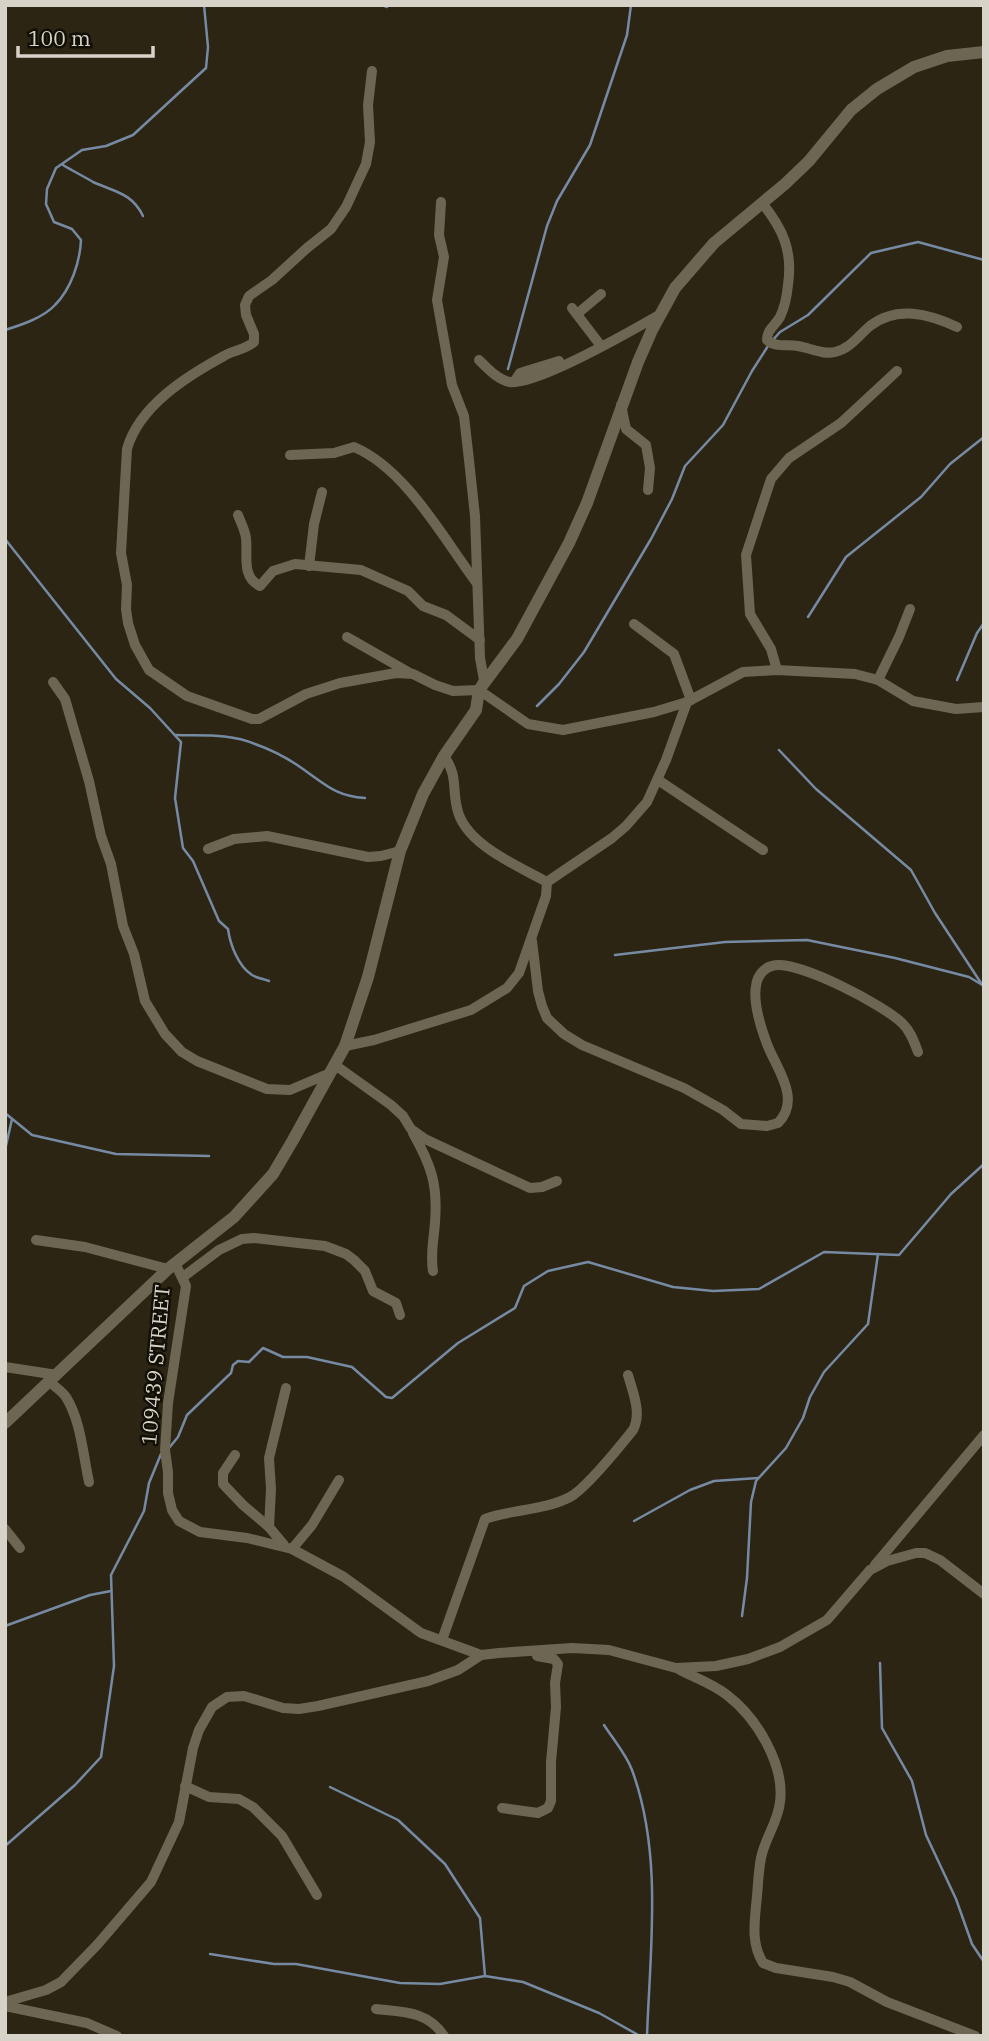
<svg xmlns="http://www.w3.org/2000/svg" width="989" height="2041" font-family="'IBM Plex Serif',serif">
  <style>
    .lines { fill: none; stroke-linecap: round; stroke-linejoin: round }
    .stream { stroke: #768aa4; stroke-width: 2.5 }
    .minor { stroke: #6d6652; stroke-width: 10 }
    .tertiary { stroke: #6d6652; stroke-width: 12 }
    .labels { text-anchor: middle; stroke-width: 5; stroke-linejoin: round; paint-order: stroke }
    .street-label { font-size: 21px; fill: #d7d3c8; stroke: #120f07 }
  </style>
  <rect width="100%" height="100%" fill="#2c2513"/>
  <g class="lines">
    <!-- stream -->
    <g class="stream">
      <polyline points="382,5 387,7"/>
      <path d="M 63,165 C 73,171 83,176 93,182 C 115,192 132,193 143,216"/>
      <path d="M 5,330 C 21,325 43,318 55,305 C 71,289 80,262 81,240 L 72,229 L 54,222 L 46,204 L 47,189 L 56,168 L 82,150 L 106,146 L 133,135 L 206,68 L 208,47 L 204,5"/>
      <polyline points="772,341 780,332 808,315 871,253 918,242 984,260"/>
      <polyline points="508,369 547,226 557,201 590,145 627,35 631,5"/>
      <path d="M 5,539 L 116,679 L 150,708 L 181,742 L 175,798 L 183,848 L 193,861 L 219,921 L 228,929 C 230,944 238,966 252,975 C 257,978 264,979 269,981"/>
      <polyline points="808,617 846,557 921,497 950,464 984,437"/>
      <polyline points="957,680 977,633 984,623"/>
      <polyline points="537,706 559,684 584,652 651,539 672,499 685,466 723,425 752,371 768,346"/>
      <path d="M 175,735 C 203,736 229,733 255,744 C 272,750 289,759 303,769 C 326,785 336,796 365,798"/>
      <polyline points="779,750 816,789 911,870 935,913 981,983"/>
      <polyline points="615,955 725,942 807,940 895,958 969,977 984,986"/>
      <polyline points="5,1113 32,1135 116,1154 209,1156"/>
      <polyline points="5,1150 12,1119"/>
      <polyline points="169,1448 178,1437 187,1415 231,1373 233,1365 238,1361 249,1362 263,1348 283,1357 307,1357 352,1367 386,1397 392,1398 458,1343 515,1308 524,1286 548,1271 588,1262 673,1287 713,1291 759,1289 824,1252 899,1255 951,1194 984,1164"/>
      <polyline points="634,1521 690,1490 714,1481 758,1478"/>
      <polyline points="742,1616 747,1578 751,1502 756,1481 786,1448 803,1418 810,1397 824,1372 868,1324 878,1254"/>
      <polyline points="5,1626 90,1595 111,1591"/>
      <polyline points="880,1663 882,1728 912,1781 926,1835 956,1899 972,1944 984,1962"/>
      <path d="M 604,1725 C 613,1739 626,1754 632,1770 C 663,1854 650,1949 647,2036"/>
      <polyline points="330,1787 398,1820 445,1864 480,1918 485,1976"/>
      <polyline points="5,1846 75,1785 101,1757 114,1666 111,1575 144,1511 149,1483 161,1454"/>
      <polyline points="210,1954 274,1964 296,1964 400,1983 440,1984 485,1976 523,1982 599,2013 640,2036"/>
    </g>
    <!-- minor -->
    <g class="minor">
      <path d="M 372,71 L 368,105 L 370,142 L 366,164 L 346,207 L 331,229 L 307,248 L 272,280 L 249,296 L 245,305 L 246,315 L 254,334 L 254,342 C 245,350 234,350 224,356 C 187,376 139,406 127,449 L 121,553 L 127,585 L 126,609 L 128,623 L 135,645 L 149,670 L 187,696 L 252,719 L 259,719 L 306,694 L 340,683 L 396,673 L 413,674 L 435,685 L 453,691 L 479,690 L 528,724 L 563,730 L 654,712 L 687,702"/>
      <polyline points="441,202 439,235 444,257 437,300 452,385 464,416 469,460 475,516 480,658 484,680 481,686"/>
      <path d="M 762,203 C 783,229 793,251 788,285 C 787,295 785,307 780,317 C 775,326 767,329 767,340 C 776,348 787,344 798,346 C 810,348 823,355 835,352 C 851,348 858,336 870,326 C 897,305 929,314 957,327"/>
      <polyline points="572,308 601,346"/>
      <polyline points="577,314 601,294"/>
      <path d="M 479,360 C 487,368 498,380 510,382 C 535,386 633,330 659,315"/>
      <polyline points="514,382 520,373 559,361"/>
      <polyline points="621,405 626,429 646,445 650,468 648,490"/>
      <path d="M 290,455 L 334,453 L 354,447 C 406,469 443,538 476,582"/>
      <path d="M 238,515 C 241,523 245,530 246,538 C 248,555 241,577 260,586 L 273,571 L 295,564 L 361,570 L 408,591 L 423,606 L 446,615 L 480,640"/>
      <polyline points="309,566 314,524 322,492"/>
      <polyline points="634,624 674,654 691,700"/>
      <polyline points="347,637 410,673"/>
      <polyline points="777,670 771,649 750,614 746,555 771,479 789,458 841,423 897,371"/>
      <polyline points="878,680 899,637 910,609"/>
      <polyline points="53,682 65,699 89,781 101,836 111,864 123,926 134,954 145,1001 165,1034 182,1052 197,1061 267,1089 290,1090 330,1073"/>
      <path d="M 444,756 C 458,776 452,787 457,808 C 464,844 518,866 547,882"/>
      <polyline points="658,780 763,850"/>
      <polyline points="208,849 234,839 267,836 368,857 381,856 400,851"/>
      <path d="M 532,941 L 538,991 L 542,1006 L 547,1018 L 564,1034 L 582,1045 L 684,1088 L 723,1110 L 741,1124 L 767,1126 L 778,1123 C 802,1099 776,1068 767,1044 C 761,1028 753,1003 756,986 C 757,977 763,968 772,966 C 795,958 886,1006 903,1024 C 911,1032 914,1042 918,1052"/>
      <polyline points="345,1046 374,1040 471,1010 507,988 519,973 546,896 547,882 612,838 626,826 647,802 666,760 687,702 743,672 777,670 855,674 878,680 913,701 956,709 984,707"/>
      <polyline points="335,1065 391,1105 403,1116 411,1129 425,1139 530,1188 542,1187 557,1181"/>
      <path d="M 413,1133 C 431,1165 438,1184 435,1222 C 434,1239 430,1253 433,1271"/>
      <polyline points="36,1240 85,1247 168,1269"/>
      <polyline points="175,1263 186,1286 168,1403 165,1450 168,1472 168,1493 172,1510 179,1521 200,1532 247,1538 292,1549 344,1577 421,1633 481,1655"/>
      <polyline points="183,1277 219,1250 242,1239 254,1238 325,1246 346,1254 354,1260 365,1271 373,1291 396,1303 400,1315"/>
      <polyline points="5,1367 57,1375"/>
      <path d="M 50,1382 C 55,1387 62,1391 66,1397 C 81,1421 83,1455 89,1482"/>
      <polyline points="235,1455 223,1473 223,1484 243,1505 269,1527 284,1545"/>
      <polyline points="269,1527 271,1489 269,1458 286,1388"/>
      <polyline points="5,1529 20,1548"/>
      <polyline points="292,1549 312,1525 339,1480"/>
      <polyline points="875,1565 984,1435"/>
      <path d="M 442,1640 L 485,1519 C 512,1509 543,1511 570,1497 C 587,1488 620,1446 633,1430 C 642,1413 633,1393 628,1375"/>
      <path d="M 680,1670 C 696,1678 713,1684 727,1695 C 756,1717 785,1764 780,1802 C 778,1822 765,1838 761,1858 C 758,1873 758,1890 756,1906 C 754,1926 752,1945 763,1963 L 776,1968 L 833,1977 L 850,1982 L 887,2002 L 975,2036"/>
      <polyline points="185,1786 209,1797 239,1799 253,1807 282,1836 317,1895"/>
      <polyline points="502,1808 538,1813 548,1808 551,1801 551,1762 556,1707 555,1683 558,1664 554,1659 537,1656"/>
      <polyline points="5,2002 46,1990 61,1982 97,1945 151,1882 179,1822 193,1748 199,1730 212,1707 227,1697 244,1696 283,1708 299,1709 318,1706 428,1681 458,1670 481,1655 499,1653 572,1648 609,1650 676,1668 716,1666 748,1659 780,1647 827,1620 870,1570 887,1561 916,1553 925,1553 940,1560 984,1594"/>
      <polyline points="5,2006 87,2023 117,2036"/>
      <path d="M 376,2009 C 403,2012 428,2011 444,2036"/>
    </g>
    <!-- tertiary -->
    <polyline class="tertiary" points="5,1423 168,1269 234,1217 273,1174 293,1140 345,1046 368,977 400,851 423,794 444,756 476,710 479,690 517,639 569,543 587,503 638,362 652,330 675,288 714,243 785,184 809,161 851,110 877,89 914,67 947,56 984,52"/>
  </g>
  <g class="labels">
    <!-- street labels -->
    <g class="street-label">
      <text transform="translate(156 1365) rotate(-85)" y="7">109439 STREET</text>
    </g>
  </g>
  <!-- border -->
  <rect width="989" height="2041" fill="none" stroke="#d7d3c8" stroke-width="14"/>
  <!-- scale -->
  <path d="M18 46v10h135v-10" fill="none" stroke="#d7d3c8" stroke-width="3.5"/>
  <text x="28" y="46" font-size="21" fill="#d7d3c8" stroke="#120f07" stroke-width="5" paint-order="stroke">100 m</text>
</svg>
